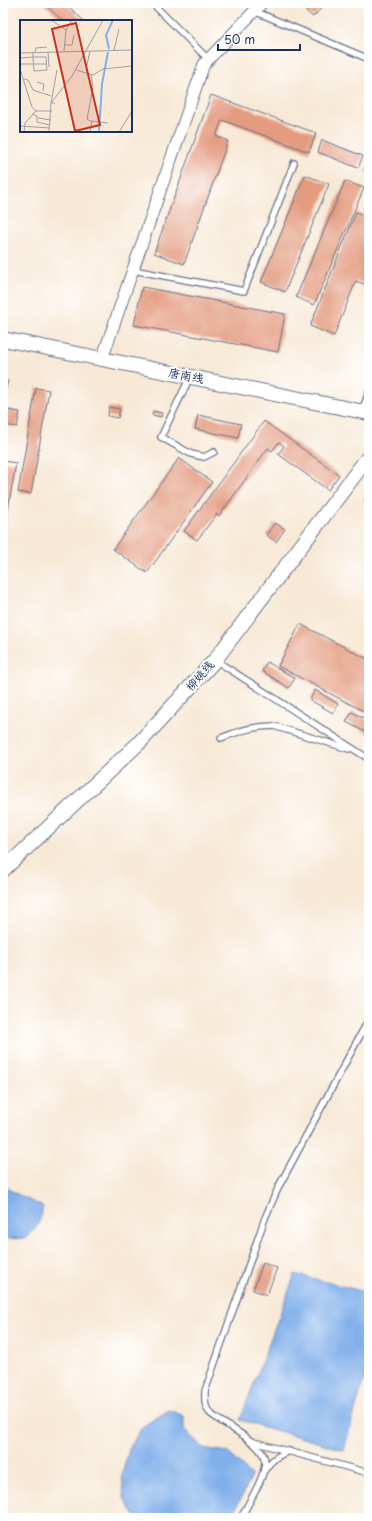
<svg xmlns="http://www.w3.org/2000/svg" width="372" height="1521" font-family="'Playpen Sans','LXGW WenKai TC',sans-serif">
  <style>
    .water { fill: #80afea; stroke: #4e6fa4 }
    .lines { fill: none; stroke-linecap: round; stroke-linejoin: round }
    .stream { stroke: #80afea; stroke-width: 3.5 }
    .building { fill: #e49c81 }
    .service-casing { stroke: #687088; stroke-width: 8 }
    .minor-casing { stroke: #687088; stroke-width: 13 }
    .tertiary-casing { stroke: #687088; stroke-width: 16 }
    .service { stroke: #fff; stroke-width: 5.5 }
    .minor { stroke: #fff; stroke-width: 11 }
    .tertiary { stroke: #fff; stroke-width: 14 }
    .labels { text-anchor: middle; stroke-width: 4; stroke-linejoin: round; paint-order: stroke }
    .street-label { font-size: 12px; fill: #1b2f5e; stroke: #fff }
    .inset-river { fill: none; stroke: #80afea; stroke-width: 2 }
    .inset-road { fill: none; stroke: #9f9fa6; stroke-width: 1 }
    .view { fill: #c8321e; fill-opacity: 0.15; stroke: #c8321e; stroke-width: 2 }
    .inset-edge { fill: none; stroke: #1b2f5e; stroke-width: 2 }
  </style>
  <rect width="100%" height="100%" fill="#fff"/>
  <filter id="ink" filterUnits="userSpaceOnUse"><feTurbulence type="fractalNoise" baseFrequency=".025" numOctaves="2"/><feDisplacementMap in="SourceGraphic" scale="8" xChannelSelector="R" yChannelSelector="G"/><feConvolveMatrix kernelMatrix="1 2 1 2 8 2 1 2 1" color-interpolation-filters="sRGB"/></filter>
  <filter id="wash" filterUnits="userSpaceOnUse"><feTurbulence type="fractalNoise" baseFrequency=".012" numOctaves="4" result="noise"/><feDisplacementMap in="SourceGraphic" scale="16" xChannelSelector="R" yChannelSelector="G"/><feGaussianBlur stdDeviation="0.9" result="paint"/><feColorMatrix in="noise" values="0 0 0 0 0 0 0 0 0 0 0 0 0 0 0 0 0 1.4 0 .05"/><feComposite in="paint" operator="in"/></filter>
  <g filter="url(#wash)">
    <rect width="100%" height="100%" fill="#f7e9d6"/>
    <!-- water -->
    <g class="water">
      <polygon points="3,1183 13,1192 43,1207 39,1223 26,1238 6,1239 3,1237"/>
      <polygon points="295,1274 369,1293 369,1361 344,1450 240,1420"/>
      <polygon points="169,1410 184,1416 184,1429 203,1448 228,1452 252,1476 231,1518 136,1518 124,1498 122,1475 129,1449 142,1427"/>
    </g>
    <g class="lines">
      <!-- stream -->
      <polyline class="stream" points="364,1518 369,1497"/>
    </g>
    <g id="blocks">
      <!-- building -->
      <g class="building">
        <polygon points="43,3 65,3 84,21 63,21"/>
        <polygon points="297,3 326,3 313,17"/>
        <polygon points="211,95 316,133 309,152 222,120 216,136 228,141 184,264 154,253"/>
        <polygon points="322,140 363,156 358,168 318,152"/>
        <polygon points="369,161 369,173 365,172"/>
        <polygon points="305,175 329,184 285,292 261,282"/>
        <polygon points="345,181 364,188 314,305 296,297"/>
        <polygon points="356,212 369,217 369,286 356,281 334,336 310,326"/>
        <polygon points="142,287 285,314 278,352 134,325"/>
        <polygon points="3,379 8,381 5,393 3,393"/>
        <polygon points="36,388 49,390 31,494 18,492"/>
        <polygon points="109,407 120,409 118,418 108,416"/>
        <polygon points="3,409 20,412 17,427 3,425"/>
        <polygon points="153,411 162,413 161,417 152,415"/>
        <polygon points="198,415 241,424 238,438 195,429"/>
        <polygon points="264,421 339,475 328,490 278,454 284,446 279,442 272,451 268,448 219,516 217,514 197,540 184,531"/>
        <polygon points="179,458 212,482 147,573 113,549"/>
        <polygon points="3,461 16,463 4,532 3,532"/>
        <polygon points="369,491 369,505 364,502"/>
        <polygon points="275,523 285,529 276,542 266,535"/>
        <polygon points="300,624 369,660 369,714 278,666"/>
        <polygon points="267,662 295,678 289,688 262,671"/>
        <polygon points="315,690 338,704 333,713 310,700"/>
        <polygon points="352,712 369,721 369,734 346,722"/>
        <polygon points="263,1263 277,1268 267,1295 253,1290"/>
      </g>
    </g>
  </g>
  <g filter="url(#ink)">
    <use href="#blocks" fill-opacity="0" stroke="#687088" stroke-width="1"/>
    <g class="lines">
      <defs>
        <g id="service">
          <polyline points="152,3 208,59"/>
          <polyline points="254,11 369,59"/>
          <polyline points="133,270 244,291 294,163"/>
          <polyline points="190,377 161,437 191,454 204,457 214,452"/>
          <polyline points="362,411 369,392"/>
          <polyline points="215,660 369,759"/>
          <path d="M 221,738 C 240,731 253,726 274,726 L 349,749"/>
          <polyline points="250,1441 369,1473"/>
          <path d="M 264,1471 C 271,1460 277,1456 289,1451"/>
          <path d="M 241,1518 C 248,1503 265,1478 265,1462 C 264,1441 221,1425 209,1412 C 204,1406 205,1398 205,1391 L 265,1218 L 279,1186 L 369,1019"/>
        </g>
        <polyline id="minor" points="102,359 204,64 262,3"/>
        <g id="tertiary">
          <polyline points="3,339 369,413"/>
          <polyline points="3,870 140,742 215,660 369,456"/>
        </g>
      </defs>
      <!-- service casing -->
      <use href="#service" class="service-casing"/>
      <!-- minor casing -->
      <use href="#minor" class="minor-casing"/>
      <!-- tertiary casing -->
      <use href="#tertiary" class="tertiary-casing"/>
      <!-- service -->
      <use href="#service" class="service"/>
      <!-- minor -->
      <use href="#minor" class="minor"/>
      <!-- tertiary -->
      <use href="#tertiary" class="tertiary"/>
    </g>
  </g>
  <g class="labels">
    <!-- street labels -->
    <g class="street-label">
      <text transform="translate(186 376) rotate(11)" y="4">唐南线</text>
      <text transform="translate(200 676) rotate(-48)" y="4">柳姚线</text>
    </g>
  </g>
  <!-- overview -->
  <g transform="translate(20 20)">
    <rect width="112" height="112" fill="#f7e9d6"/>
    <path class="inset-river" d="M 89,29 L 86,15 L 93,0M 79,112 L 82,64 L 88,32"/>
    <path class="inset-road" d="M 31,0 L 46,10M 45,25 L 52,25 L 54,15M 94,30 L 99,9M 44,31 L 46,10 L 52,0M 15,32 L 16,28 L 27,27M 28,32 L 29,47M 0,33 L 112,30M 0,38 L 13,37 L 26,37 L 27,50 L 14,51 L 13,37 L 13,32M 1,44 L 26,44M 67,45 L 70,31M 0,49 L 12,87 L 16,91 L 32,91M 56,50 L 73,55 L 83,49 L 112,46M 4,59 L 8,60 L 13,70 L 31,76M 17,62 L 24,64 L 23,71M 35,83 L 31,83 L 37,50M 12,94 L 17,96 L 17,102 L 30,105M 18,98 L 31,100M 71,101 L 88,103M 0,106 L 30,108M 4,112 L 5,103 L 16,91M 29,112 L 31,83 L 52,56 L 83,0M 70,112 L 72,102 L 67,99 L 73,67 L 71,55M 99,112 L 112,91"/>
    <path class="view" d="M 56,3 L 80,105 L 55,111 L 32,9 Z"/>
    <rect width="112" height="112" class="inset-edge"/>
  </g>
  <!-- margin -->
  <rect width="372" height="1521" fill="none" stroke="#fff" stroke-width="16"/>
  <!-- scale -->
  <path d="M218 44v6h82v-6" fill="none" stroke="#1b2f5e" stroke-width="2"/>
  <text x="224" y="44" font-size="12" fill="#1b2f5e" stroke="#ffffff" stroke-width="3" paint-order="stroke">50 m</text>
</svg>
